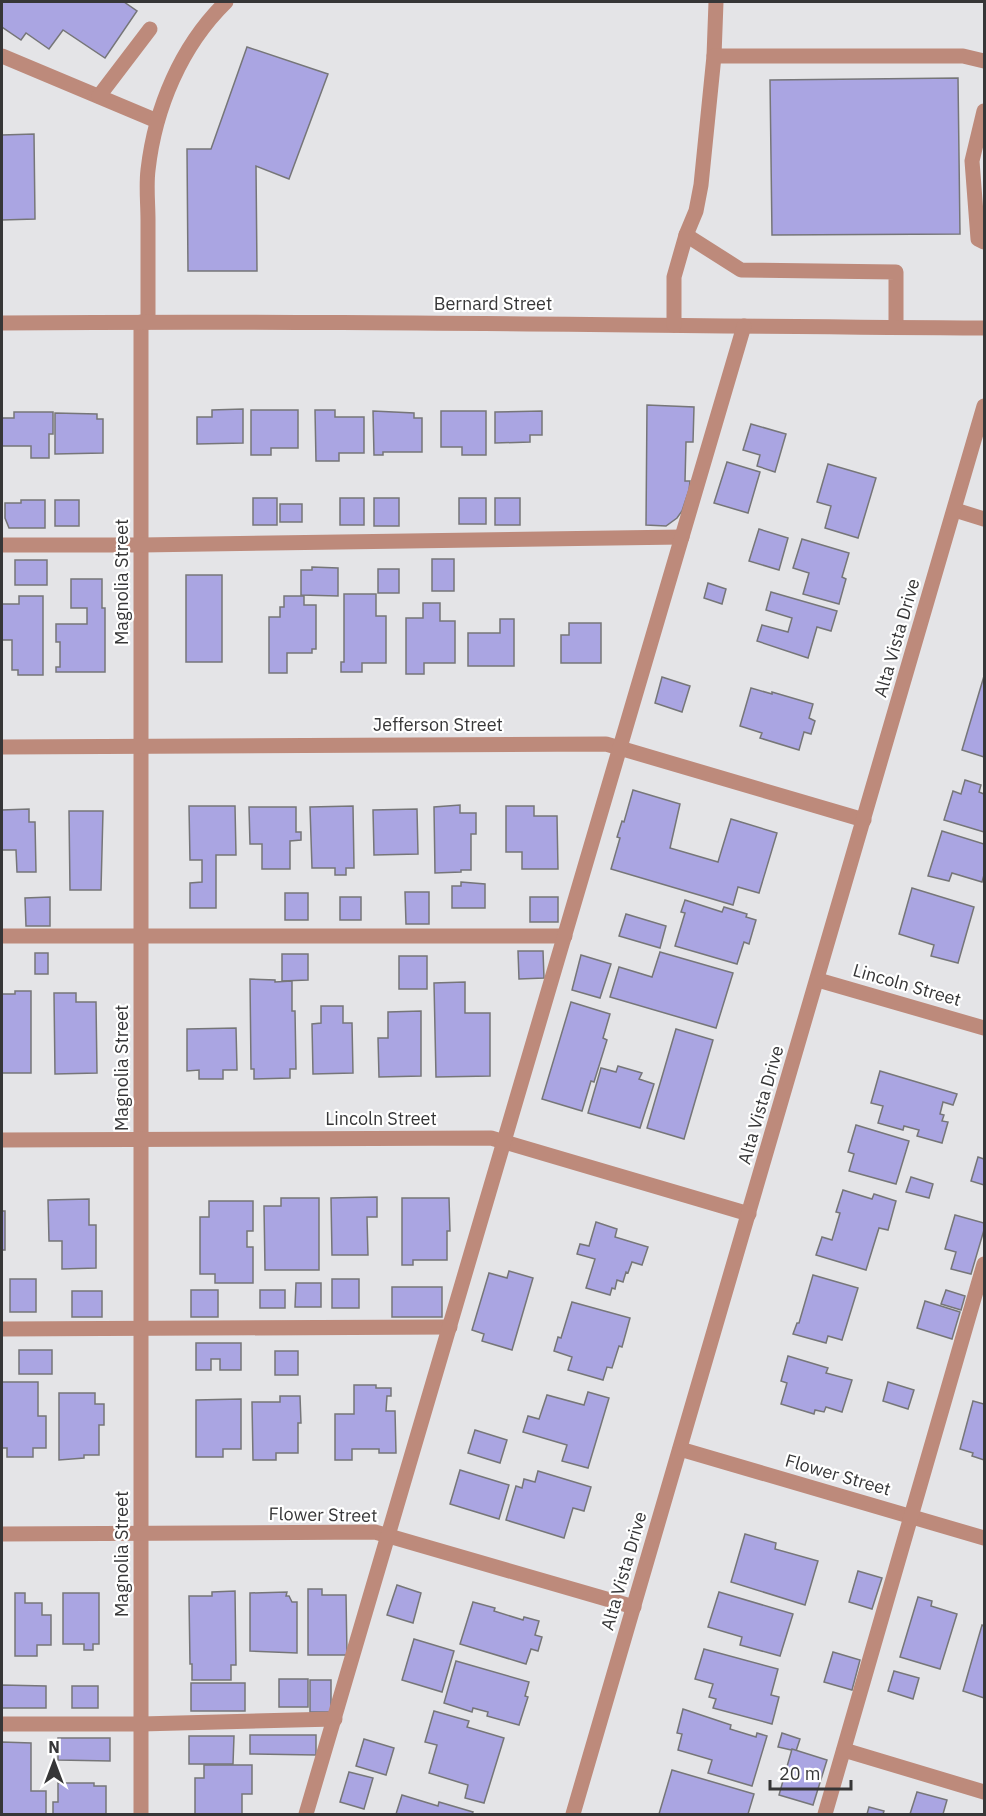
<svg xmlns="http://www.w3.org/2000/svg" width="986" height="1816" font-family="'IBM Plex Sans',sans-serif">
  <style>
    .building { fill: #aaa5e2; stroke: #767678; stroke-width: 1.5 }
    .lines { fill: none; stroke-linecap: round; stroke-linejoin: round }
    .minor { stroke: #bd8a7b; stroke-width: 15 }
    .labels { text-anchor: middle; stroke-width: 4.5; stroke-linejoin: round; paint-order: stroke }
    .street-label { font-size: 18px; fill: #363637; stroke: #fff }
  </style>
  <rect width="100%" height="100%" fill="#e4e4e7"/>
  <!-- building -->
  <g class="building">
    <polygon points="2,2 124,2 137,11 105,58 63,30 49,49 26,33 21,40 2,27"/>
    <polygon points="247,47 328,74 289,179 256,166 257,271 188,271 187,149 211,149"/>
    <polygon points="958,78 960,234 772,235 770,80"/>
    <polygon points="34,134 35,219 2,220 2,135"/>
    <polygon points="647,405 694,407 693,442 686,442 685,481 690,481 689,490 682,511 677,518 666,526 646,525"/>
    <polygon points="243,409 243,443 197,444 197,417 212,417 212,410"/>
    <polygon points="251,410 298,410 298,448 271,448 271,455 251,455"/>
    <polygon points="315,410 335,410 335,417 364,417 364,453 339,453 339,461 316,461"/>
    <polygon points="373,411 414,413 414,418 422,418 422,452 383,452 383,455 374,455"/>
    <polygon points="441,411 486,411 486,455 462,455 462,447 441,447"/>
    <polygon points="542,411 542,435 530,435 530,442 495,443 495,412"/>
    <polygon points="14,412 53,412 53,434 49,434 49,458 31,458 31,446 2,446 2,418 14,418"/>
    <polygon points="55,413 97,414 97,419 103,419 103,453 55,454"/>
    <polygon points="751,424 786,434 775,472 757,466 760,455 743,450"/>
    <polygon points="727,462 760,472 748,513 714,503"/>
    <polygon points="828,464 876,478 858,538 825,528 831,506 817,502"/>
    <rect x="253" y="498" width="24" height="27"/>
    <rect x="340" y="498" width="24" height="27"/>
    <rect x="374" y="498" width="25" height="28"/>
    <rect x="459" y="498" width="27" height="26"/>
    <rect x="495" y="498" width="25" height="27"/>
    <polygon points="21,500 45,500 45,528 9,528 5,518 5,503 21,503"/>
    <rect x="55" y="500" width="24" height="26"/>
    <rect x="280" y="504" width="22" height="18"/>
    <polygon points="759,529 788,538 779,570 749,561"/>
    <polygon points="802,539 849,553 842,577 846,579 839,604 803,594 809,573 793,568"/>
    <rect x="432" y="559" width="22" height="32"/>
    <rect x="15" y="560" width="32" height="25"/>
    <polygon points="312,567 338,568 338,596 301,595 301,570 312,570"/>
    <rect x="378" y="569" width="21" height="24"/>
    <rect x="186" y="575" width="36" height="87"/>
    <polygon points="71,579 102,579 102,608 105,608 105,672 56,672 56,667 60,667 60,642 56,642 56,624 87,624 87,608 71,608"/>
    <polygon points="708,583 726,589 722,604 704,598"/>
    <polygon points="771,592 837,611 831,631 817,627 808,658 757,641 762,625 788,632 792,618 766,610"/>
    <polygon points="344,594 376,594 376,616 386,616 386,663 362,663 362,672 341,672 341,662 344,662"/>
    <polygon points="19,596 43,596 43,675 18,675 18,670 12,670 12,640 2,640 2,604 19,604"/>
    <polygon points="284,596 304,596 304,605 316,605 316,649 312,649 312,653 287,653 287,673 269,673 269,617 280,617 280,607 284,607"/>
    <polygon points="423,603 440,603 440,621 455,621 455,663 424,663 424,674 406,674 406,618 423,618"/>
    <polygon points="500,619 514,619 514,666 468,666 468,633 500,633"/>
    <polygon points="569,623 601,623 601,663 561,663 561,635 569,635"/>
    <polygon points="984,676 984,757 962,750"/>
    <polygon points="662,677 690,686 682,712 655,703"/>
    <polygon points="751,688 772,694 772,692 813,704 809,718 815,721 811,734 804,732 799,750 760,738 762,733 740,726"/>
    <polygon points="965,780 981,785 979,792 984,794 984,832 944,820 953,791 961,794"/>
    <polygon points="633,790 680,804 670,848 718,862 731,819 777,833 759,893 738,887 733,905 611,869 620,838 617,837 622,821 624,822"/>
    <polygon points="460,805 460,813 476,813 476,834 471,834 471,870 461,870 461,872 435,873 434,807"/>
    <polygon points="189,806 235,806 236,855 216,855 216,908 190,908 190,883 202,882 202,860 190,860"/>
    <polygon points="353,806 354,868 346,868 346,875 335,875 335,868 312,868 310,807"/>
    <polygon points="506,806 534,806 534,816 557,816 558,869 522,869 522,852 506,852"/>
    <polygon points="249,807 296,807 296,832 301,832 301,840 290,841 290,869 262,869 262,844 250,844"/>
    <polygon points="29,809 29,822 35,822 36,872 17,872 16,850 2,850 2,810"/>
    <polygon points="417,809 418,854 374,855 373,810"/>
    <polygon points="69,811 103,811 101,890 70,890"/>
    <polygon points="942,831 984,844 984,875 982,882 952,873 949,881 928,876"/>
    <polygon points="461,882 485,884 485,908 452,908 452,886 461,886"/>
    <polygon points="912,888 974,907 958,963 931,956 934,945 899,934"/>
    <polygon points="405,892 429,892 429,924 406,924"/>
    <rect x="285" y="893" width="23" height="27"/>
    <polygon points="50,897 50,926 26,926 25,898"/>
    <rect x="340" y="897" width="21" height="23"/>
    <rect x="530" y="897" width="28" height="25"/>
    <polygon points="685,900 722,912 724,907 747,914 746,917 756,920 749,944 744,942 737,964 675,946 685,913 681,912"/>
    <polygon points="626,914 666,926 660,948 619,936"/>
    <polygon points="518,951 543,951 544,978 519,979"/>
    <polygon points="660,952 733,973 716,1028 610,997 619,967 652,977"/>
    <rect x="35" y="953" width="13" height="21"/>
    <polygon points="282,954 308,954 308,980 282,981"/>
    <polygon points="581,955 611,964 600,998 572,990"/>
    <rect x="399" y="956" width="28" height="33"/>
    <polygon points="250,979 275,980 275,982 292,981 292,1011 295,1011 296,1069 290,1069 290,1078 254,1079 254,1069 251,1069"/>
    <polygon points="465,982 465,1013 490,1013 490,1076 436,1077 434,983"/>
    <polygon points="15,991 31,991 31,1073 2,1073 2,994 15,994"/>
    <polygon points="54,993 76,993 76,1002 96,1002 97,1073 55,1074"/>
    <polygon points="571,1002 610,1014 603,1038 607,1040 594,1082 591,1081 582,1111 542,1099"/>
    <polygon points="321,1006 343,1006 343,1023 352,1023 353,1073 313,1074 312,1024 321,1023"/>
    <polygon points="421,1011 421,1076 379,1077 378,1038 388,1038 388,1012"/>
    <polygon points="236,1028 237,1070 223,1070 223,1079 199,1079 199,1070 187,1071 187,1029"/>
    <polygon points="676,1029 713,1040 684,1139 647,1128"/>
    <polygon points="618,1066 642,1073 639,1079 654,1084 640,1128 588,1113 601,1068 616,1072"/>
    <polygon points="880,1071 957,1094 953,1105 943,1102 940,1114 944,1115 942,1121 948,1122 942,1143 917,1136 919,1130 904,1126 903,1130 878,1123 883,1106 871,1103"/>
    <polygon points="856,1125 909,1141 896,1184 849,1171 854,1154 848,1152"/>
    <polygon points="978,1157 984,1159 984,1185 971,1181"/>
    <polygon points="911,1177 933,1184 929,1198 906,1192"/>
    <polygon points="843,1190 872,1199 874,1194 896,1201 888,1230 879,1228 866,1270 816,1255 822,1237 832,1240 840,1213 836,1212"/>
    <polygon points="377,1197 377,1217 367,1217 368,1255 332,1255 331,1198"/>
    <polygon points="281,1198 319,1198 319,1270 265,1270 264,1206 281,1206"/>
    <polygon points="402,1198 449,1198 450,1231 447,1231 447,1260 413,1260 413,1265 402,1265"/>
    <polygon points="89,1199 89,1225 96,1225 96,1268 62,1269 62,1241 49,1241 48,1200"/>
    <polygon points="209,1201 253,1201 253,1231 247,1231 247,1247 253,1247 253,1283 215,1283 215,1274 200,1274 200,1217 209,1217"/>
    <rect x="2" y="1211" width="3" height="39"/>
    <polygon points="955,1215 984,1223 984,1230 971,1274 951,1269 956,1252 945,1249"/>
    <polygon points="596,1222 617,1229 615,1237 648,1247 642,1265 632,1262 628,1273 626,1272 623,1282 617,1280 615,1289 612,1288 610,1295 586,1288 595,1259 577,1254 580,1244 589,1246"/>
    <polygon points="509,1271 533,1278 512,1350 482,1341 484,1334 472,1330 489,1273 507,1278"/>
    <polygon points="813,1275 858,1288 842,1340 828,1336 826,1343 793,1334 797,1323 799,1323"/>
    <rect x="10" y="1279" width="26" height="33"/>
    <rect x="332" y="1279" width="27" height="29"/>
    <polygon points="296,1283 321,1283 321,1307 295,1307"/>
    <rect x="392" y="1287" width="50" height="30"/>
    <rect x="191" y="1290" width="27" height="27"/>
    <rect x="260" y="1290" width="25" height="18"/>
    <polygon points="946,1290 965,1296 961,1310 941,1304"/>
    <rect x="72" y="1291" width="30" height="26"/>
    <polygon points="925,1301 960,1312 952,1339 917,1328"/>
    <polygon points="572,1302 630,1318 622,1347 619,1346 612,1368 607,1367 603,1380 568,1370 572,1357 554,1351 558,1337 561,1338"/>
    <polygon points="196,1343 241,1343 241,1370 220,1370 220,1359 211,1359 211,1370 196,1370"/>
    <rect x="19" y="1350" width="33" height="24"/>
    <rect x="275" y="1351" width="23" height="24"/>
    <polygon points="788,1356 828,1368 826,1373 852,1380 842,1412 826,1407 824,1412 815,1410 814,1414 781,1404 787,1383 781,1381"/>
    <polygon points="2,1382 38,1382 38,1416 46,1416 46,1448 33,1448 33,1457 7,1457 7,1448 2,1448"/>
    <polygon points="888,1382 914,1390 908,1409 883,1401"/>
    <polygon points="354,1385 376,1385 376,1388 391,1388 391,1396 387,1396 386,1411 395,1411 396,1453 379,1453 379,1449 352,1449 352,1460 335,1460 335,1414 354,1414"/>
    <polygon points="588,1392 609,1398 588,1468 562,1461 567,1445 523,1432 528,1416 539,1419 547,1395 584,1405"/>
    <polygon points="59,1393 95,1393 95,1404 104,1404 104,1425 99,1425 99,1455 84,1455 84,1458 59,1460"/>
    <polygon points="280,1396 300,1396 301,1423 298,1423 298,1453 276,1453 276,1460 253,1460 252,1402 280,1402"/>
    <polygon points="241,1399 241,1449 223,1449 223,1457 196,1457 196,1400"/>
    <polygon points="973,1401 984,1404 984,1460 972,1456 973,1453 960,1449"/>
    <polygon points="475,1430 507,1440 500,1463 468,1453"/>
    <polygon points="460,1470 509,1485 499,1519 450,1504"/>
    <polygon points="538,1471 591,1487 584,1511 573,1508 564,1538 506,1520 516,1486 522,1488 524,1479 535,1482"/>
    <polygon points="745,1534 776,1543 775,1549 818,1561 805,1605 731,1582"/>
    <polygon points="858,1571 882,1578 872,1609 849,1602"/>
    <polygon points="397,1585 421,1593 413,1623 387,1615"/>
    <polygon points="308,1589 322,1589 322,1595 346,1595 347,1655 308,1655"/>
    <polygon points="235,1591 236,1665 231,1665 231,1680 192,1680 192,1664 190,1664 189,1596 212,1596 212,1592"/>
    <polygon points="287,1592 286,1596 289,1596 292,1602 297,1602 297,1653 250,1651 250,1593"/>
    <polygon points="719,1592 793,1614 780,1656 740,1645 742,1637 708,1627"/>
    <polygon points="15,1593 25,1593 25,1603 42,1603 42,1615 51,1615 51,1645 37,1645 37,1656 15,1656"/>
    <polygon points="63,1593 99,1593 99,1644 93,1644 93,1650 84,1650 84,1644 63,1644"/>
    <polygon points="918,1597 932,1601 931,1606 957,1614 940,1669 900,1657"/>
    <polygon points="473,1602 495,1608 494,1611 523,1620 524,1617 539,1621 535,1635 542,1637 538,1651 531,1649 526,1664 460,1644"/>
    <polygon points="982,1625 984,1626 984,1698 963,1691"/>
    <polygon points="414,1639 454,1651 442,1692 402,1680"/>
    <polygon points="704,1649 778,1669 771,1695 779,1697 772,1724 713,1708 716,1699 709,1697 713,1684 695,1679"/>
    <polygon points="833,1652 860,1660 852,1690 824,1682"/>
    <polygon points="456,1661 529,1682 525,1696 528,1697 519,1725 487,1716 488,1712 473,1708 472,1712 444,1703"/>
    <polygon points="894,1671 919,1678 913,1699 888,1691"/>
    <rect x="279" y="1679" width="29" height="28"/>
    <rect x="310" y="1680" width="21" height="32"/>
    <rect x="191" y="1683" width="54" height="28"/>
    <polygon points="2,1685 46,1686 46,1708 2,1708"/>
    <rect x="72" y="1686" width="26" height="22"/>
    <polygon points="683,1709 731,1725 730,1729 756,1737 757,1733 767,1736 752,1786 708,1773 712,1760 678,1750 682,1734 677,1733"/>
    <polygon points="434,1711 469,1721 467,1727 504,1738 484,1803 465,1798 468,1785 429,1773 437,1745 425,1742"/>
    <polygon points="782,1733 800,1739 796,1751 778,1747"/>
    <polygon points="250,1735 316,1735 316,1755 250,1754"/>
    <polygon points="189,1736 234,1736 233,1764 189,1764"/>
    <polygon points="58,1738 110,1738 110,1761 58,1760"/>
    <polygon points="364,1739 394,1748 386,1775 356,1766"/>
    <polygon points="2,1742 31,1743 31,1791 46,1791 46,1814 2,1814"/>
    <polygon points="792,1749 827,1760 813,1805 779,1795"/>
    <polygon points="204,1765 252,1765 252,1794 242,1794 242,1814 195,1814 195,1778 204,1778"/>
    <polygon points="672,1770 754,1794 748,1814 659,1814"/>
    <polygon points="349,1772 373,1778 364,1809 340,1802"/>
    <polygon points="58,1783 94,1783 94,1786 106,1786 106,1814 53,1814 53,1802 58,1802"/>
    <polygon points="917,1792 947,1800 943,1814 910,1814"/>
    <polygon points="402,1795 438,1806 439,1802 473,1812 472,1814 396,1814"/>
    <polygon points="869,1807 884,1811 883,1814 867,1814"/>
  </g>
  <g class="lines">
    <!-- minor -->
    <g class="minor">
      <polyline points="2,56 157,121"/>
      <polyline points="714,56 716,2"/>
      <polyline points="99,96 150,29"/>
      <polyline points="984,111 972,161 978,239 984,242"/>
      <polyline points="686,235 741,270 896,272 896,327"/>
      <polyline points="141,322 141,1814"/>
      <path d="M 148,322 C 148,288 148,254 148,220 C 148,204 146,186 148,170 C 155,108 181,46 226,2"/>
      <path d="M 2,323 C 329,320 657,326 984,328"/>
      <polyline points="674,325 674,277 686,235 696,211 701,185 714,56 963,56 984,61"/>
      <polyline points="955,510 984,519"/>
      <polyline points="2,545 141,545 682,537"/>
      <polyline points="2,747 606,744 864,820"/>
      <polyline points="2,936 565,936"/>
      <polyline points="818,980 984,1028"/>
      <polyline points="2,1140 491,1138 749,1214"/>
      <polyline points="2,1329 450,1327"/>
      <polyline points="680,1449 984,1538"/>
      <polyline points="2,1534 375,1532 634,1607"/>
      <polyline points="2,1724 141,1724 335,1719"/>
      <polyline points="844,1750 984,1792"/>
      <polyline points="306,1814 744,326"/>
      <polyline points="573,1814 984,406"/>
      <polyline points="825,1814 984,1264"/>
    </g>
  </g>
  <g class="labels">
    <!-- street labels -->
    <g class="street-label">
      <text x="493" y="310">Bernard Street</text>
      <text transform="translate(122 582) rotate(-90)" y="6">Magnolia Street</text>
      <text transform="translate(897 638) rotate(-74)" y="6">Alta Vista Drive</text>
      <text x="438" y="731">Jefferson Street</text>
      <text transform="translate(907 985) rotate(16)" y="6">Lincoln Street</text>
      <text transform="translate(122 1068) rotate(-90)" y="6">Magnolia Street</text>
      <text transform="translate(761 1105) rotate(-74)" y="6">Alta Vista Drive</text>
      <text x="381" y="1125">Lincoln Street</text>
      <text transform="translate(838 1475) rotate(16)" y="6">Flower Street</text>
      <text transform="translate(323 1515) rotate(1)" y="6">Flower Street</text>
      <text transform="translate(122 1554) rotate(-90)" y="6">Magnolia Street</text>
      <text transform="translate(624 1571) rotate(-74)" y="6">Alta Vista Drive</text>
    </g>
  </g>
  <!-- border -->
  <rect width="986" height="1816" fill="none" stroke="#363637" stroke-width="6"/>
  <!-- north arrow -->
  <g transform="translate(54 1762)" stroke="#ffffff" stroke-width="4.5" paint-order="stroke">
  <path d="M0-4.5L10 22L0 15L-10 22Z" fill="#363637"/>
  <text y="-9" font-size="16" font-weight="bold" text-anchor="middle" fill="#363637">N</text>
  </g>
  <!-- scale -->
  <path d="M770 1780v9h81v-9" fill="none" stroke="#363637" stroke-width="3"/>
  <text x="779" y="1780" font-size="18" fill="#363637" stroke="#ffffff" stroke-width="4.5" paint-order="stroke">20 m</text>
</svg>
